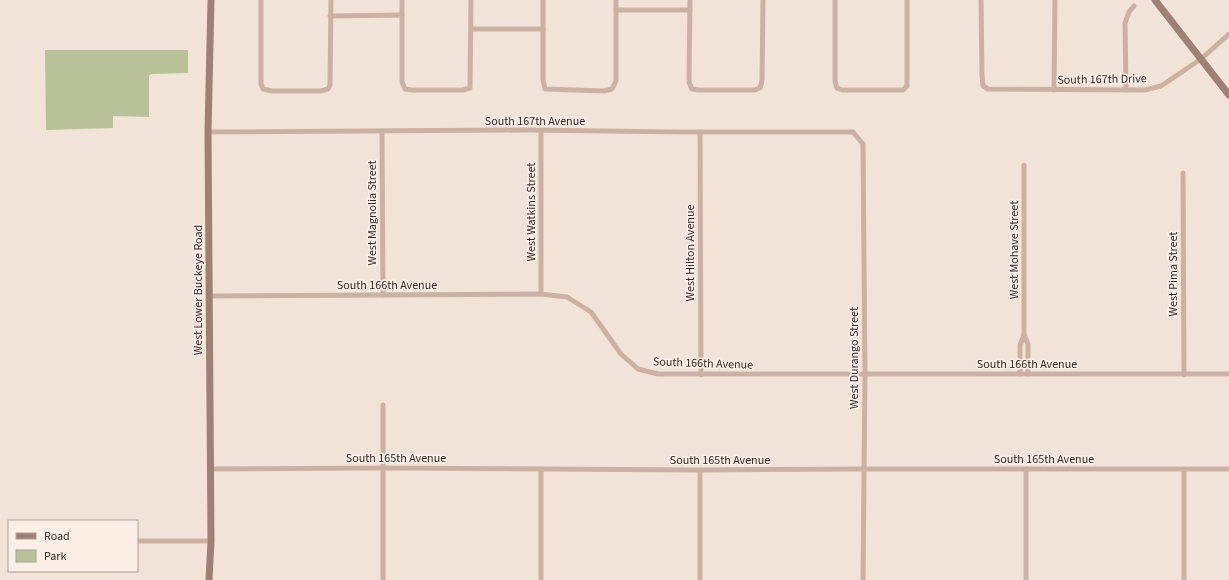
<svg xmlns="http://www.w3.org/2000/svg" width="1229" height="580" font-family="'Source Sans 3',sans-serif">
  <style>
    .green { fill: #b8c198 }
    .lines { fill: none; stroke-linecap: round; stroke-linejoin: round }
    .street { stroke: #cab1a4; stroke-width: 5 }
    .secondary { stroke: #9e8076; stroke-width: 7 }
    .labels { text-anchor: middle; stroke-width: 3.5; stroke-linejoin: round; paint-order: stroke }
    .street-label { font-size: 12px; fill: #362926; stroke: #faeee5 }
  </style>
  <rect width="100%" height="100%" fill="#f2e3d9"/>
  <!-- green -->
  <polygon class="green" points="45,50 188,50 188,73 151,74 149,76 149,117 113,116 113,128 46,130"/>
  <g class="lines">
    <!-- street -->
    <g class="street">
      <polyline points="261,0 261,84 263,89 272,91 321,91 328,89 330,85 331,0"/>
      <polyline points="402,0 402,82 405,89 412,90 463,90 470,88 471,0"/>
      <polyline points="543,0 543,80 545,89 604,91 612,89 616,81 616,0"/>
      <polyline points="690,0 689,82 692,89 699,90 755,90 760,88 762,81 763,0"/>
      <polyline points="835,0 835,81 837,88 842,90 903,90 907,86 907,0"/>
      <polyline points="981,0 982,75 983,86 988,89 1145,90 1161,86 1201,59 1229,34"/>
      <polyline points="616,10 690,10"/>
      <polyline points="330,16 402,15"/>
      <polyline points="471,29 543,29"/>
      <polyline points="1054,90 1055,0"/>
      <polyline points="1126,90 1125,23 1129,12 1134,6"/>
      <polyline points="382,131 383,295"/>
      <polyline points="541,131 541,294"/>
      <polyline points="208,132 528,130 678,132 853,132 863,144 865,375 863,580"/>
      <polyline points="700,132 701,375"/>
      <polyline points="1183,173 1184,375"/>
      <polyline points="209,296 541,294 567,297 591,312 621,354 638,369 658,374 1229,374"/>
      <polyline points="1024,335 1028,344 1028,374"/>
      <polyline points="1020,374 1020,345 1024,335 1024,165"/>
      <polyline points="383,405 383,580"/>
      <polyline points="210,469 383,468 700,470 863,469 1229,469"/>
      <polyline points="1026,469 1026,580"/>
      <polyline points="1184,469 1184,580"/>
      <polyline points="700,470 700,580"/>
      <polyline points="137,541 211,541"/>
      <polyline points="541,580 541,469"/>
    </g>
    <!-- secondary -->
    <g class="secondary">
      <polyline points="1155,0 1229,95"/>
      <polyline points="209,580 211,541 208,132 211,0"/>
    </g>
  </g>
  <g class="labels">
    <!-- street labels -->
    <g class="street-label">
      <text transform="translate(1102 79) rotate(-1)" y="4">South 167th Drive</text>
      <text x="535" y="125">South 167th Avenue</text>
      <text transform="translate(531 212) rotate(-90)" y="4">West Watkins Street</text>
      <text transform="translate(372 213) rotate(-90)" y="4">West Magnolia Street</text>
      <text transform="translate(1014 250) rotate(-90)" y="4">West Mohave Street</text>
      <text transform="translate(690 253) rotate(-90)" y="4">West Hilton Avenue</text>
      <text transform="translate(1173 274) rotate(-90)" y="4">West Pima Street</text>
      <text x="387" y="289">South 166th Avenue</text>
      <text transform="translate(198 290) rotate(-90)" y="4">West Lower Buckeye Road</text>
      <text transform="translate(854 358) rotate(-90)" y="4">West Durango Street</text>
      <text transform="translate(703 363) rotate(2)" y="4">South 166th Avenue</text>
      <text x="1027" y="368">South 166th Avenue</text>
      <text x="396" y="462">South 165th Avenue</text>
      <text x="1044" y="463">South 165th Avenue</text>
      <text x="720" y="464">South 165th Avenue</text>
    </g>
  </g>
  <!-- legend -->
  <rect x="8" y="520" width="130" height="52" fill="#faeee5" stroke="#ac9f99"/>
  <rect x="16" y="533" width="20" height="6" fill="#9e8076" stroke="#ac9f99"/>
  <text x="44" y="540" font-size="12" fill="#362926">Road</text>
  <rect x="16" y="550" width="20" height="12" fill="#b8c198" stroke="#ac9f99"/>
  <text x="44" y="560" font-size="12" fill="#362926">Park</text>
</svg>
